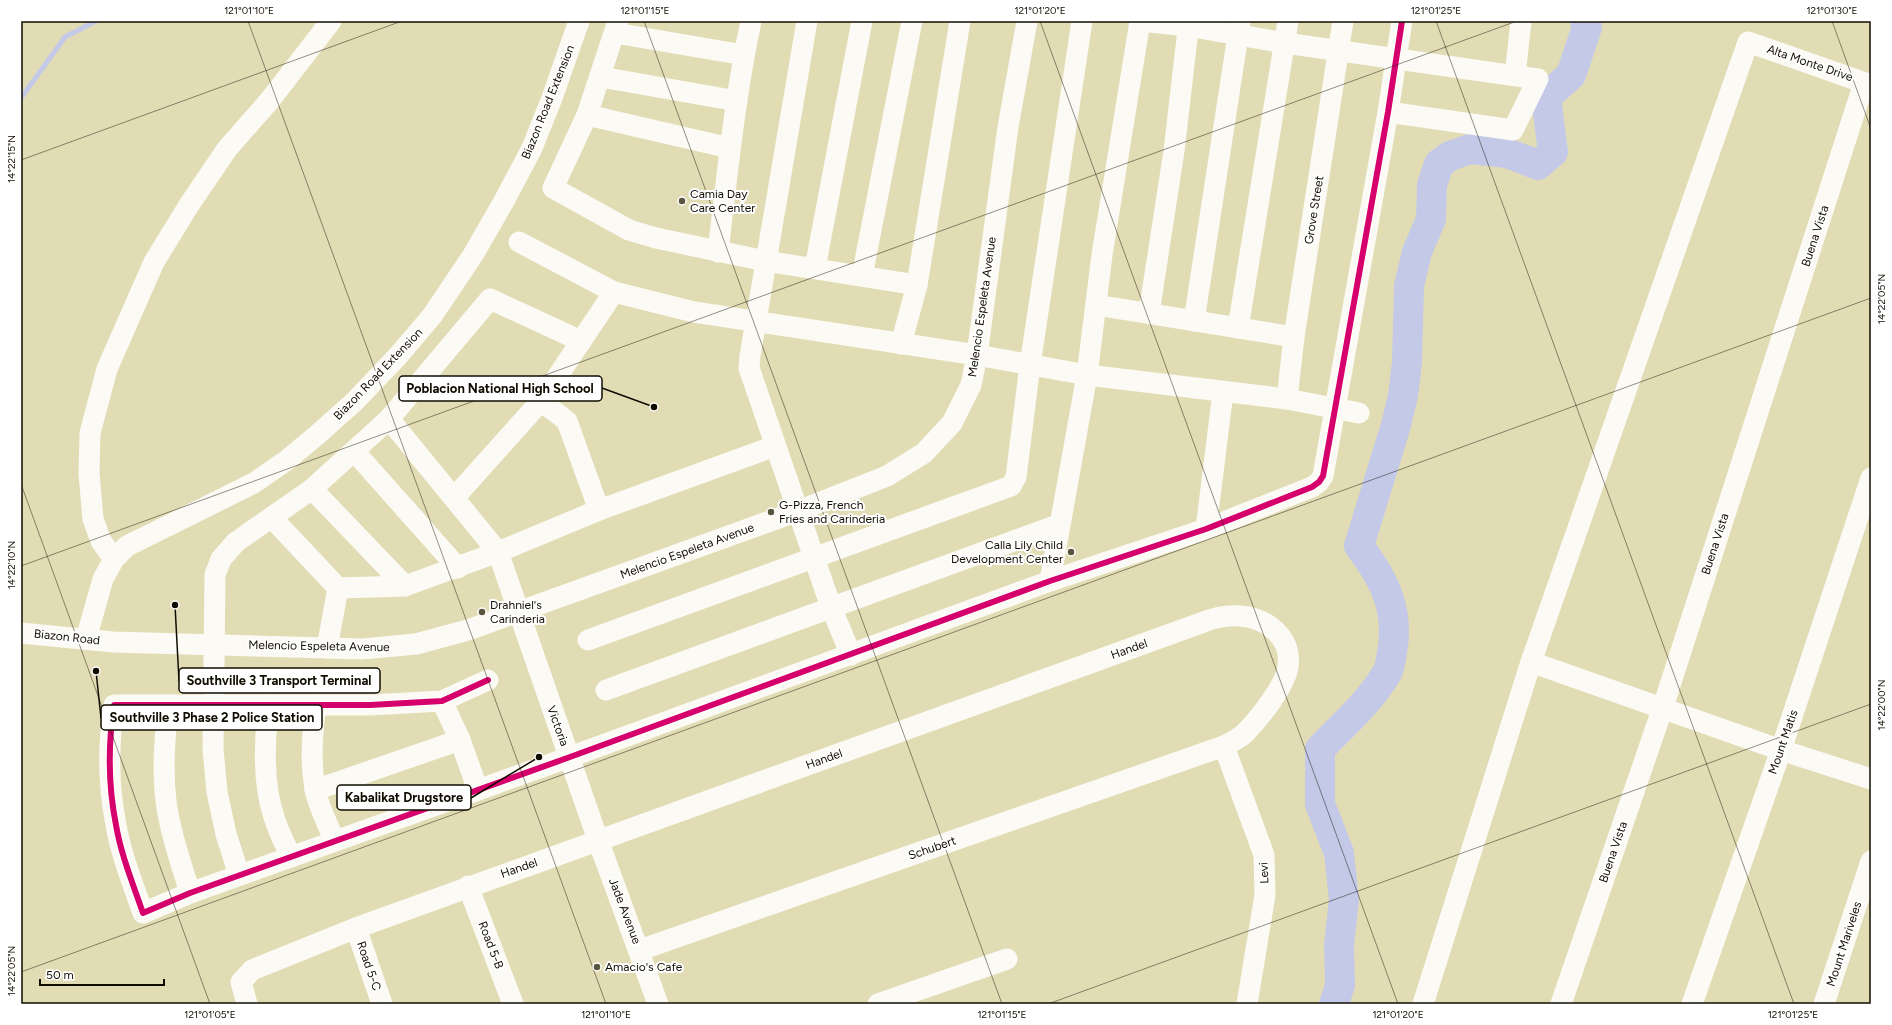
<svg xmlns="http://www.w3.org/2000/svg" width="1892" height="1025" font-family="Figtree,sans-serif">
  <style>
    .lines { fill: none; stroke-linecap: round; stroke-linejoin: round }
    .stream { stroke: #c5c9e8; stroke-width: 5 }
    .river { stroke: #c5c9e8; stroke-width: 30 }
    .minor { stroke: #fbfaf4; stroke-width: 21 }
    .cycleway-casing { stroke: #fff; stroke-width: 8 }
    .cycleway { stroke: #d6006c; stroke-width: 6 }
    .ticks { fill: none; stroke: #110c00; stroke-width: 1; stroke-opacity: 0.45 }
    .poi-dot { fill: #5a553f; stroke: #fff; stroke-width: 1.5 }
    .labels { text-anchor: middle; stroke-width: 4; stroke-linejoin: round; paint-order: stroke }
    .street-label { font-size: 12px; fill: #110c00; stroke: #fff }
    .poi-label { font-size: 12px; fill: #110c00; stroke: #fff; text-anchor: start }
    .leader { fill: none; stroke: #110c00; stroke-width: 1.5 }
    .callout-dot { fill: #110c00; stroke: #fff; stroke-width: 1.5 }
    .callout { fill: #fff; stroke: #110c00; stroke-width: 1.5 }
    .callout-label { font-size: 13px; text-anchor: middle; font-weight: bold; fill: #110c00 }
    .neatline { fill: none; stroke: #110c00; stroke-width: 1.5 }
    .ticks-label { font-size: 10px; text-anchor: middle; fill: #110c00 }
  </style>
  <rect width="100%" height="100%" fill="#e2dcb5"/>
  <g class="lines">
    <!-- stream -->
    <polyline class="stream" points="21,98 65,37 96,21"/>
    <!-- river -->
    <path class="river" d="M 1334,1004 L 1340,985 L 1339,945 L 1344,899 L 1339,853 L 1320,804 L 1320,749 C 1344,724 1371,701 1388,671 C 1390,666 1391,658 1392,653 C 1400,610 1384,579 1359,546 L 1396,425 L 1403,396 L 1407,362 L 1409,286 L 1417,252 L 1431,219 L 1432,185 L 1439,164 L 1450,156 L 1470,149 L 1507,153 L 1538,165 L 1553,152 L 1546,97 L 1571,75 L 1587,27 L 1585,21"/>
    <!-- minor -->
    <g class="minor">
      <polyline points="618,21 587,115 553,188 629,230 656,238 765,261 917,285"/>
      <polyline points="807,21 750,356 749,368 831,607 851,655"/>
      <polyline points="1140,21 1188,26 1285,43 1538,79 1513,130 1388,112"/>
      <polyline points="615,33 744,55"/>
      <polyline points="1512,74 1516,67 1521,21"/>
      <polyline points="601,77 737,101"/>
      <polyline points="587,115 730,148"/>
      <polyline points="519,242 614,292 694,312 977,355 1087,375 1287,399 1359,413"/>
      <path d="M 718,252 C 727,175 735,97 751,21"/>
      <polyline points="815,268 862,21"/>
      <polyline points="862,276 912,21"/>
      <polyline points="1096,305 1294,337"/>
      <polyline points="1149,313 1174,151 1189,21"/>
      <polyline points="1194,321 1240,22"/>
      <polyline points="1238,328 1288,21"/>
      <polyline points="901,344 917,285 960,21"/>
      <polyline points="1287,399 1294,337 1343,21"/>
      <polyline points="541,401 567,421 599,510"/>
      <polyline points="389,419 498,552 598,840 658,1004"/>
      <polyline points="354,451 458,568"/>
      <polyline points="312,489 405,586"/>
      <polyline points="454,498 541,401 614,292"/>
      <polyline points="272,518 338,588 327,648"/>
      <polyline points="1206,529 1223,392"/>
      <polyline points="114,559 101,541 93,519 89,474 90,433 107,369 154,262 189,205 227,149 270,100 331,21"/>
      <polyline points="1050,581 1087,375 1102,255 1140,21"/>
      <polyline points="338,588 405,586 498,552 599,510 775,446"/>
      <polyline points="21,633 113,642 327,648 362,649 416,644 468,630 798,511 887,476 924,453 952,423 971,385 977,355 1008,127 1027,21"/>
      <polyline points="86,639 103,579 114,559 127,546 254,483 287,460 317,435 354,402 397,357 432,316 473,255 504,201 532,148 552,98 579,21"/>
      <polyline points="588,640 1011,486 1016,477 1030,365 1082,21"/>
      <polyline points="1531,662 1781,750 1871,779"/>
      <path d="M 488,680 L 442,701 L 370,705 L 114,705 C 108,745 108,785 116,825 C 121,855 133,884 143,913 L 190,893 L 570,757 L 1050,581 L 1206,529 L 1312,487 L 1319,482 L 1323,476 L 1388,112 L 1402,21"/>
      <polyline points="606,690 1060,524"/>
      <polyline points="442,701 460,740 478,790"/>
      <path d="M 168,705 C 165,737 162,769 166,801 C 170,832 181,863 190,893"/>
      <path d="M 268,705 C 265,742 262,781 274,817 C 278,831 285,844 291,857"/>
      <path d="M 316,705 C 312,733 310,761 315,789 C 318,806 328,825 335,841"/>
      <polyline points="1224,746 1264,855 1265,895 1247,1004"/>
      <polyline points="315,790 460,740"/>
      <polyline points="239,875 226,834 217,792 213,749 215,575 221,559 236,542 312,489 389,419 490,299 581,341"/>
      <polyline points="468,886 513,1004"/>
      <polyline points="356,928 382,1004"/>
      <path d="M 247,1004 L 241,982 L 252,970 L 356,928 L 1201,623 C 1213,618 1227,615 1240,616 C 1268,618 1292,638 1288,667 C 1285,686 1259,719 1245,733 C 1239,739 1231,742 1224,746 L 640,950"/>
      <polyline points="878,1004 1007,959"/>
      <polyline points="1423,1004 1531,662 1748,42 1871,85"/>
      <polyline points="1561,1004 1663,707 1864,83"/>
      <polyline points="1692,1004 1781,750 1871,478"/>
      <polyline points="1824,1004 1871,861"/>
    </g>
    <defs>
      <path id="cycleway" d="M 488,680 L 442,701 L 370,705 L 114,705 C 108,745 108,785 116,825 C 121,855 133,884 143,913 L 190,893 L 570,757 L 1050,581 L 1206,529 L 1312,487 L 1319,482 L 1323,476 L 1388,112 L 1402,21"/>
    </defs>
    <!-- cycleway casing -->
    <use href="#cycleway" class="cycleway-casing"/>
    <!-- cycleway -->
    <use href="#cycleway" class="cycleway"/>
  </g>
  <!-- ticks -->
  <path class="ticks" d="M 248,21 L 606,1004M 644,21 L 1002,1004M 1040,21 L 1398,1004M 1436,21 L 1794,1004M 1832,21 L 1871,129M 21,160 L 402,21M 21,484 L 210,1004M 21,566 L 1517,21M 21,972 L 1871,298M 1048,1004 L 1871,704"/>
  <!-- markers -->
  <g class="poi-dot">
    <circle cx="682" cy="201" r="4"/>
    <circle cx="771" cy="512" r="4"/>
    <circle cx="1071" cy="552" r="4"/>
    <circle cx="482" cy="612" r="4"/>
    <circle cx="597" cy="967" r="4"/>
  </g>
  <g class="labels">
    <!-- street labels -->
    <g class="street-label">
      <text transform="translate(1810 63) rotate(19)" y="4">Alta Monte Drive</text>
      <text transform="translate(548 102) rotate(-68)" y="4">Biazon Road Extension</text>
      <text transform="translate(1314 210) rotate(-81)" y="4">Grove Street</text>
      <text transform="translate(1815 236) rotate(-72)" y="4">Buena Vista</text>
      <text transform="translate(982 307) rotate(-82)" y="4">Melencio Espeleta Avenue</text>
      <text transform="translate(378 374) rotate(-46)" y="4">Biazon Road Extension</text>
      <text transform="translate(1715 544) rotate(-72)" y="4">Buena Vista</text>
      <text transform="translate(687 551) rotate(-20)" y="4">Melencio Espeleta Avenue</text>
      <text transform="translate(67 637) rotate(6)" y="4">Biazon Road</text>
      <text transform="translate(319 646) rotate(1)" y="4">Melencio Espeleta Avenue</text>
      <text transform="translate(1129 649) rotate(-20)" y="4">Handel</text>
      <text transform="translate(558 726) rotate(70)" y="4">Victoria</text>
      <text transform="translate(1783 742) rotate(-71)" y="4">Mount Matis</text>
      <text transform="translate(824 759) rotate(-20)" y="4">Handel</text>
      <text transform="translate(932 848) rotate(-19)" y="4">Schubert</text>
      <text transform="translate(1613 852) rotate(-71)" y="4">Buena Vista</text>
      <text transform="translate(519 868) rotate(-19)" y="4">Handel</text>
      <text transform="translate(1264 873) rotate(-93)" y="4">Levi</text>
      <text transform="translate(625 911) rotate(69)" y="4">Jade Avenue</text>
      <text transform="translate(1844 944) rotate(-72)" y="4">Mount Mariveles</text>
      <text transform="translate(491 945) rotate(69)" y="4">Road 5-B</text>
      <text transform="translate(369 966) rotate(71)" y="4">Road 5-C</text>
    </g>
    <!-- poi labels -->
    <g class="poi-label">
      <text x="690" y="198">Camia Day<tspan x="690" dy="14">Care Center</tspan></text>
      <text x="779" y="509">G-Pizza, French<tspan x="779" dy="14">Fries and Carinderia</tspan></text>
      <text x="1063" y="549" text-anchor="end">Calla Lily Child<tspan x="1063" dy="14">Development Center</tspan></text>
      <text x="490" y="609">Drahniel's<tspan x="490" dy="14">Carinderia</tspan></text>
      <text x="605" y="971">Amacio's Cafe</text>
    </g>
  </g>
  <!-- callouts -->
  <path class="leader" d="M654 407L602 388M175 605L179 681M96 671L101 718M539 757L471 798"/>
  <g class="callout-dot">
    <circle cx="654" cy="407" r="4"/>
    <circle cx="175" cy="605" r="4"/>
    <circle cx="96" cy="671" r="4"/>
    <circle cx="539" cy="757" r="4"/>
  </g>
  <g class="callout">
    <rect x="399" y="376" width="203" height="25" rx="4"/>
    <rect x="179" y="668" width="201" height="25" rx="4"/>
    <rect x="101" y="705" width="221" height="25" rx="4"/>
    <rect x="337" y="785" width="134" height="25" rx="4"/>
  </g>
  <g class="callout-label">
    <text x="500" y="393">Poblacion National High School</text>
    <text x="279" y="685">Southville 3 Transport Terminal</text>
    <text x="212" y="722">Southville 3 Phase 2 Police Station</text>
    <text x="404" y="802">Kabalikat Drugstore</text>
  </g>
  <!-- border -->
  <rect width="1892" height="1025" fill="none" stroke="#ffffff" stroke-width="44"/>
  <!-- scale -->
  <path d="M40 979v6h124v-6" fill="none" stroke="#110c00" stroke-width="2"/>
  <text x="46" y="979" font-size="12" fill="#110c00" stroke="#ffffff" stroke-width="3" paint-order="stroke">50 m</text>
  <rect x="22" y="22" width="1848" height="981" class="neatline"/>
  <g class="ticks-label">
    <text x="249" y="14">121°01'10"E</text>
    <text x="645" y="14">121°01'15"E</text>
    <text x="1040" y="14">121°01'20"E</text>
    <text x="1436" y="14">121°01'25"E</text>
    <text x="1832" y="14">121°01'30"E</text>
    <text transform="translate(11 159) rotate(-90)" y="4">14°22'15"N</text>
    <text transform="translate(1881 299) rotate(-90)" y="4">14°22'05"N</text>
    <text transform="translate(11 565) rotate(-90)" y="4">14°22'10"N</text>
    <text transform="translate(1881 705) rotate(-90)" y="4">14°22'00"N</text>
    <text transform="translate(11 971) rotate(-90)" y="4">14°22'05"N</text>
    <text x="210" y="1018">121°01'05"E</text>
    <text x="606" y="1018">121°01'10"E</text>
    <text x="1002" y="1018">121°01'15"E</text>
    <text x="1398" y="1018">121°01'20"E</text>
    <text x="1793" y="1018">121°01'25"E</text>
  </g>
</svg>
